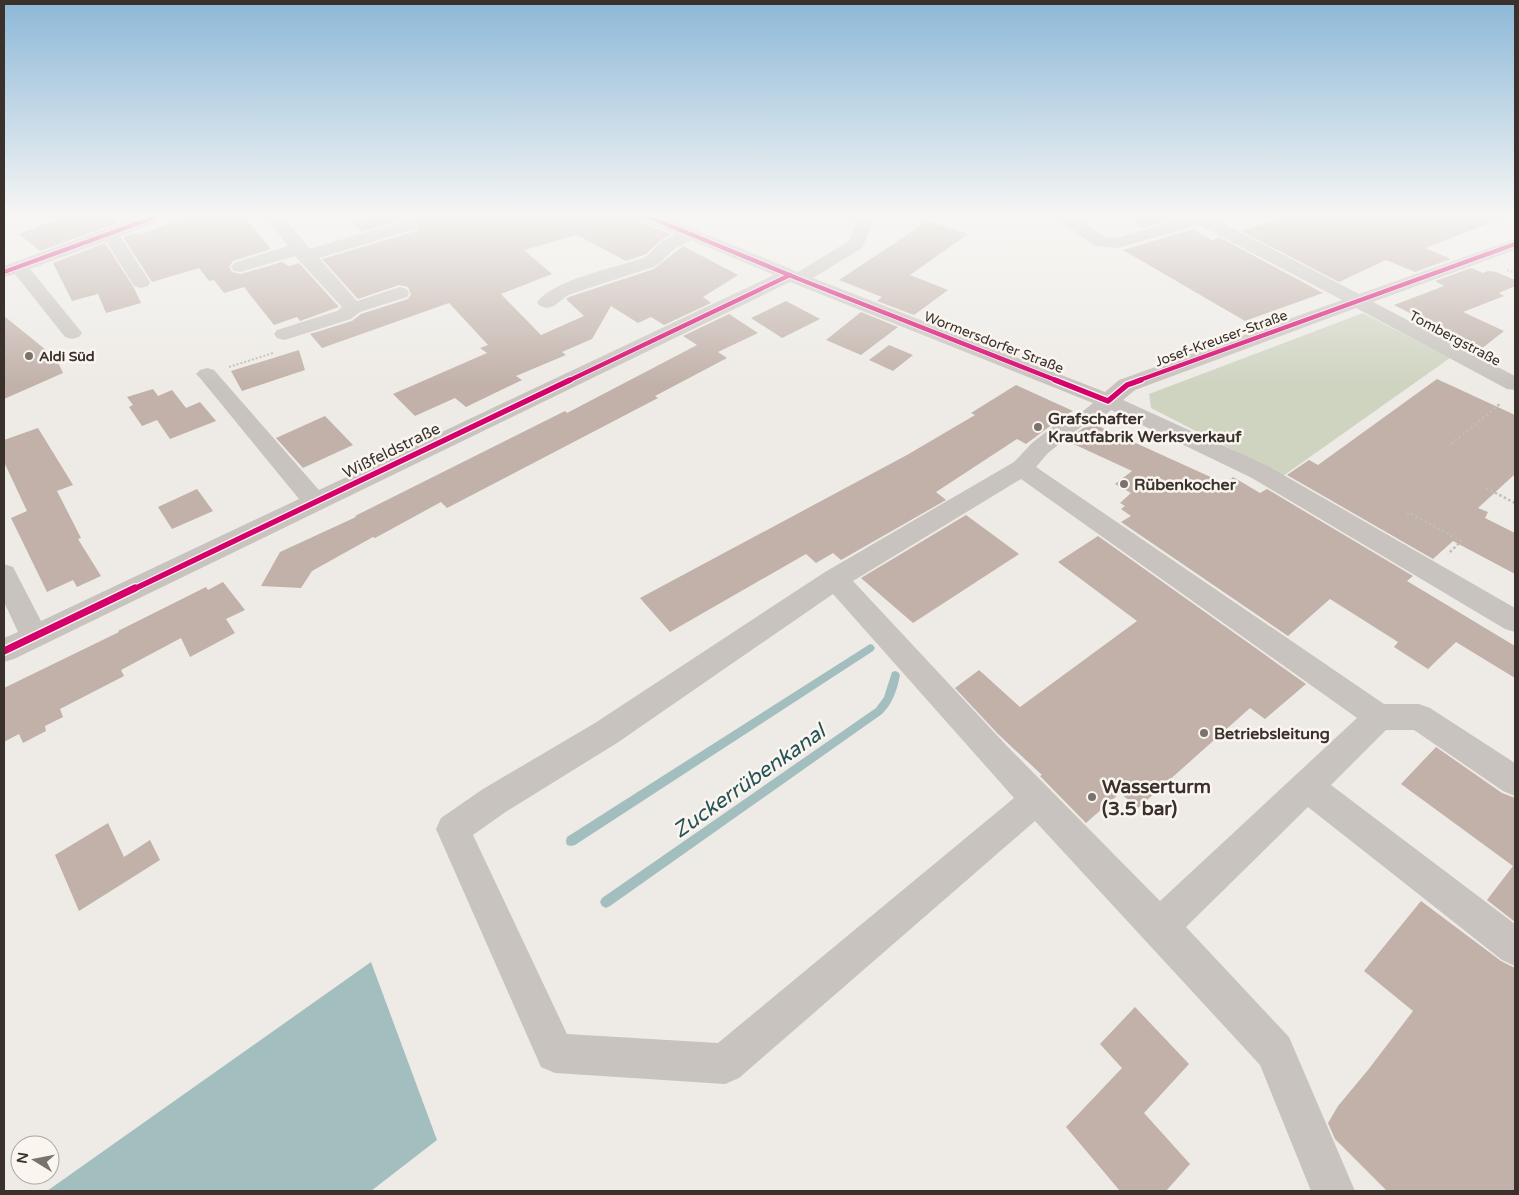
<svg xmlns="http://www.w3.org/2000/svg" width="1519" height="1195" font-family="'Varela Round',sans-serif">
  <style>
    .green { fill: #cfd4c1 }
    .water { fill: #a3bebf }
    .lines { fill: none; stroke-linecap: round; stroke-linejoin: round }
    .stream { fill: #a3bebf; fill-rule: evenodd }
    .building { fill: #c1b1a9 }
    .path-far1 { stroke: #c1bcb7; stroke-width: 2; stroke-dasharray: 2 2; stroke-linecap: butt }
    .path { stroke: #c1bcb7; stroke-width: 2.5; stroke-dasharray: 2.5 2.5; stroke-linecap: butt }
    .minor { fill: #c8c3be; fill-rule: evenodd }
    .cycleway-far2-casing { stroke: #faf5ef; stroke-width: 6 }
    .cycleway-far1-casing { stroke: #faf5ef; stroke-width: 8 }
    .cycleway-casing { stroke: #faf5ef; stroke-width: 10 }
    .cycleway-far2 { stroke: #d6006c; stroke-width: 4.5 }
    .cycleway-far1 { stroke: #d6006c; stroke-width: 5.5 }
    .cycleway { stroke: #d6006c; stroke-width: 7 }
    .poi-dot { fill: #79726d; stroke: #faf5ef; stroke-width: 2 }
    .labels { text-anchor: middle; stroke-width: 5; stroke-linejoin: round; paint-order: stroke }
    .far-street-label { font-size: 14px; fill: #3a312c; stroke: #faf5ef }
    .far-poi-label { font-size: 14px; font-weight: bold; fill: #3a312c; stroke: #faf5ef; text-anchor: start }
    .poi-label { font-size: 16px; font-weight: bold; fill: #3a312c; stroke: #faf5ef; text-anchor: start }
    .street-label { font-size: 16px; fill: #3a312c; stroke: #faf5ef }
    .near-poi-label { font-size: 19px; font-weight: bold; fill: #3a312c; stroke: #faf5ef; text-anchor: start }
    .near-water-label { font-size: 21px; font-style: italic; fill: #245359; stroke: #faf5ef }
  </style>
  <rect width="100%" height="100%" fill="#eeebe6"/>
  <!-- green -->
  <polygon class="green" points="1363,313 1450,358 1283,476 1151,408 1149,394"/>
  <!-- water -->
  <polygon class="water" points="371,962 437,1140 371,1191 47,1191"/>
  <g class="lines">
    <!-- stream -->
    <g class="stream">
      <polygon points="870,644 873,645 875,648 873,651 575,845 571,846 567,845 566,841 567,837"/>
      <path d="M 895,671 L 898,672 L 900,675 C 897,690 893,703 882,714 L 610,906 L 606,908 L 602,906 L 600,902 L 602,898 L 876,708 L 884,697 L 892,672 Z"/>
    </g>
  </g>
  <!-- building -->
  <g class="building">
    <polygon points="64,217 107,217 117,223 40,251 19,234"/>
    <polygon points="187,217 244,217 271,249 233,261 229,267 232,272 241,274 282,262 289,266 299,263 339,307 300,321 297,317 274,325 244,287 224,293 214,280 209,281 199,268 152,282 123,237 135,233 139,235"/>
    <polygon points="373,217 639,217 642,223 671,234 661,240 646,254 626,261 577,235 524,250 552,274 501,294 541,335 584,316 566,299 569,297 654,269 683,246 738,275 703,297 711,303 664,325 651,317 638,323 611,306 592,339 562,352 566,355 516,376 522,380 466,407 455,398 415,416 393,394 487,353 480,348 488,345 449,303 322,348 310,334 352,321 361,314 408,299 411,294 408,287 399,285 358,299 322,259 416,231 419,226 415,219 403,219 361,232 353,223"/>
    <polygon points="1132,217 1179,217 1143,228"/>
    <polygon points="1283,217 1501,217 1501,219 1425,248 1451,259 1415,272 1386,260 1339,282 1241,231"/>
    <polygon points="928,221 968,234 910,275 948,290 914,315 877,301 882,297 839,280"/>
    <polygon points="1193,229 1212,240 1219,237 1323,293 1245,321 1123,250"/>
    <polygon points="105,243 134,288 141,303 106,313 98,294 72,301 53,263"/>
    <polygon points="1471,268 1483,273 1488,271 1496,272 1515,280 1515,286 1499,293 1504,296 1463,312 1504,331 1481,349 1394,305 1444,286 1435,281"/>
    <polygon points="786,301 820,319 782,338 751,318"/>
    <polygon points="861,312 898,327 861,355 826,340"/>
    <polygon points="729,314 758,333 718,352 727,358 655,396 658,398 447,508 441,502 375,538 373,537 312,571 301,588 261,586 280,552 356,517 355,516 565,411 567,413 697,345 683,336"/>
    <polygon points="4,316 56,358 63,373 4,399"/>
    <polygon points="889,345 913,355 893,371 869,360"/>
    <polygon points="299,350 305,370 242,391 231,371"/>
    <polygon points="1437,379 1515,415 1515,474 1478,508 1488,512 1485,518 1515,533 1515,574 1453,541 1433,559 1287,475 1309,460 1318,465"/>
    <polygon points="1016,385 1073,411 1065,415 1026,444 1017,439 936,492 946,500 841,560 833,553 816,563 806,554 670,632 640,598 907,455 975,415 971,413"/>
    <polygon points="153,389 158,396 172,390 186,408 200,402 216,421 170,439 157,420 142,426 129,407 133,405 127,397"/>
    <polygon points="325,416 353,445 303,468 276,438"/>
    <polygon points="1096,425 1226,484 1233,477 1260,493 1267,489 1413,576 1407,581 1515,646 1515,678 1456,642 1428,669 1394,647 1398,642 1330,599 1288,636 1121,522 1131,516 1121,509 1125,506 1120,503 1131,493 1115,484 1132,471 1067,441 1083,428"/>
    <polygon points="38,428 73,485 57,491 81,538 78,539 101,576 77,587 73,580 47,592 11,518 27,511 4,462 4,440"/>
    <polygon points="197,489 213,511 172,529 158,507"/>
    <polygon points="966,515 1019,554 913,623 861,578"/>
    <polygon points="1098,536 1306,684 1265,719 1250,708 1138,808 1120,793 1086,823 1040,776 1042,775 998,734 955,688 979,670 1020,707 1137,621 1058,562"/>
    <polygon points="223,582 245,610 226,619 235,633 190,657 181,638 121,670 124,676 60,709 63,717 45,726 46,731 23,743 19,734 4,742 4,688 119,632 118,631 206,587 208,590"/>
    <polygon points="1436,747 1502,793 1515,798 1515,922 1487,900 1513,866 1401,784"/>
    <polygon points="108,823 124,857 150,840 160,860 79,911 55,855"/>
    <polygon points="1421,901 1501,961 1515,968 1515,1191 1387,1191 1335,1139 1328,1123 1338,1106 1368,1070 1413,1011 1364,971"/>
    <polygon points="1135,1007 1189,1064 1144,1113 1190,1164 1166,1191 1120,1191 1066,1127 1122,1068 1100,1044"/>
  </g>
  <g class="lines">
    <!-- path-far1 -->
    <g class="path-far1">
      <polyline points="1507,270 1515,273"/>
      <polyline points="229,367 273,353"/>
    </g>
    <!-- path -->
    <g class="path">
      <polyline points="1451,444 1501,403"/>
      <polyline points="1486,488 1515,503"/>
      <polyline points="1407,515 1410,513 1461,541 1448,554"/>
    </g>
    <!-- minor -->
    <g class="minor">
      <polygon points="138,217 163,217 161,221 120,236 150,282 148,286 141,288 134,286 106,241 30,269 79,329 82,333 79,337 72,339 65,337 15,274 4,277 4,266"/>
      <polygon points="266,217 283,217 310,249 403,221 415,221 417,225 415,229 319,258 357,301 400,287 407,289 409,293 407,297 360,312 351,319 291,338 284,340 277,338 274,334 277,330 337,311 342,307 295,256 240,272 234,271 231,267 234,263 288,246"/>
      <path d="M 641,217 L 665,217 L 798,272 L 849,241 L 855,226 L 848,217 L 866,217 L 872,226 L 862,248 L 813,278 L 1105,392 L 1119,380 L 1342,300 L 1199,225 L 1118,248 L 1095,246 L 1055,217 L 1075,217 L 1105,237 L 1117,238 L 1187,217 L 1211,217 L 1359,294 L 1515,239 L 1515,250 L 1373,302 L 1515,376 L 1515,390 L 1507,389 L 1356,308 L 1135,390 L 1123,400 L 1268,466 L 1515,608 L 1515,632 L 1505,629 L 1252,478 L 1111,410 L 1098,422 L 1082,426 L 1048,453 L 1036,467 L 1384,704 L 1419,704 L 1430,708 L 1515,763 L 1515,796 L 1503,791 L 1414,730 L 1386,730 L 1331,785 L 1515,924 L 1515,966 L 1502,960 L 1308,807 L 1186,927 L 1289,1037 L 1355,1191 L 1311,1191 L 1260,1065 L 1035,821 L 739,1078 L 725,1084 L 555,1073 L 541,1067 L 436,829 L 441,818 L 483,789 L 595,723 L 825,572 L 1014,462 L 1032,443 L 1066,416 L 1082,412 L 1093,403 L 790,282 L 14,659 L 4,662 L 4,638 L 18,632 L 4,602 L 4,564 L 13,567 L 41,621 L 299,499 L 200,378 L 196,374 L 200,370 L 207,368 L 214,370 L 319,490 L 774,275 L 691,240 L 674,249 L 659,264 L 653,267 L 568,295 L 554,306 L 547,308 L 540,306 L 537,302 C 552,281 615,267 641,259 L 647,256 L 662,241 L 676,234 L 643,221 ZM 1021,479 L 1357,718 L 1160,901 L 1007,746 L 853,581 ZM 833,594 L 1014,798 L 718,1043 L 567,1034 L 473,835 L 507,811 L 617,743 Z"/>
    </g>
    <defs>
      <g id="cycleway-far2">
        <polyline points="649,217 799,279 1058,381"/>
        <polyline points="4,272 155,217"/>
        <polyline points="568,381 790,275"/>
        <polyline points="1137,381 1515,244"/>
      </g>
      <g id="cycleway-far1">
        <polyline points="1055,380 1108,401 1127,385 1141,380"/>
        <polyline points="132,590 570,380"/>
      </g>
      <polyline id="cycleway" points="4,651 135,588"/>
    </defs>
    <!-- cycleway-far2 casing -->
    <use href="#cycleway-far2" class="cycleway-far2-casing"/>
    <!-- cycleway-far1 casing -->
    <use href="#cycleway-far1" class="cycleway-far1-casing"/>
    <!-- cycleway casing -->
    <use href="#cycleway" class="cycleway-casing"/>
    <!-- cycleway-far2 -->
    <use href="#cycleway-far2" class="cycleway-far2"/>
    <!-- cycleway-far1 -->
    <use href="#cycleway-far1" class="cycleway-far1"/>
    <!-- cycleway -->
    <use href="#cycleway" class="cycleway"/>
  </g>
  <!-- sky -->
  <linearGradient id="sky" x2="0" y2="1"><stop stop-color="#8cb8d8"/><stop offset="0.56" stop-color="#f7f6f4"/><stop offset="1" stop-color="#f7f6f4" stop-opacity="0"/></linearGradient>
  <rect width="1519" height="385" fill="url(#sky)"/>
  <!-- markers -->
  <g class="poi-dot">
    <circle cx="29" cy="356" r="5"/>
    <circle cx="1038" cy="427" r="5"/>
    <circle cx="1124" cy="484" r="5"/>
    <circle cx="1204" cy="733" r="5"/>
    <circle cx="1092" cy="797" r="5"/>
  </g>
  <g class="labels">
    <!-- far-street labels -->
    <g class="far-street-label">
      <text transform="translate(1221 338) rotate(-20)" y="5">Josef-Kreuser-Straße</text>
      <text transform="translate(1455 338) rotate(28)" y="5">Tombergstraße</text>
      <text transform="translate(994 342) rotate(21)" y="5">Wormersdorfer Straße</text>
    </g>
    <!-- far-poi labels -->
    <g class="far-poi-label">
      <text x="39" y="361">Aldi Süd</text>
    </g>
    <!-- poi labels -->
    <g class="poi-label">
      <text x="1048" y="424">Grafschafter<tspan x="1048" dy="18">Krautfabrik Werksverkauf</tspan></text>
      <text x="1134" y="490">Rübenkocher</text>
      <text x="1214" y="739">Betriebsleitung</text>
    </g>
    <!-- street labels -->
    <g class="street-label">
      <text transform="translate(391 450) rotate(-26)" y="6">Wißfeldstraße</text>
    </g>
    <!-- near-poi labels -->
    <g class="near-poi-label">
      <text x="1102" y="793">Wasserturm<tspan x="1102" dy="22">(3.5 bar)</tspan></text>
    </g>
    <!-- near-water labels -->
    <g class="near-water-label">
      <text transform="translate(749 781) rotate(-35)" y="7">Zuckerrübenkanal</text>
    </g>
  </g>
  <!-- border -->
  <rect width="1519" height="1195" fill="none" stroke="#3a312c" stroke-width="10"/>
  <!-- north arrow -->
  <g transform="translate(35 1160) rotate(280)"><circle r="24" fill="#faf5ef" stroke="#ada7a1"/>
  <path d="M0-4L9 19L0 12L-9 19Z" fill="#79726d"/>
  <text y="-8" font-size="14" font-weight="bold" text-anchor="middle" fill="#3a312c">N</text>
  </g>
</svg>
